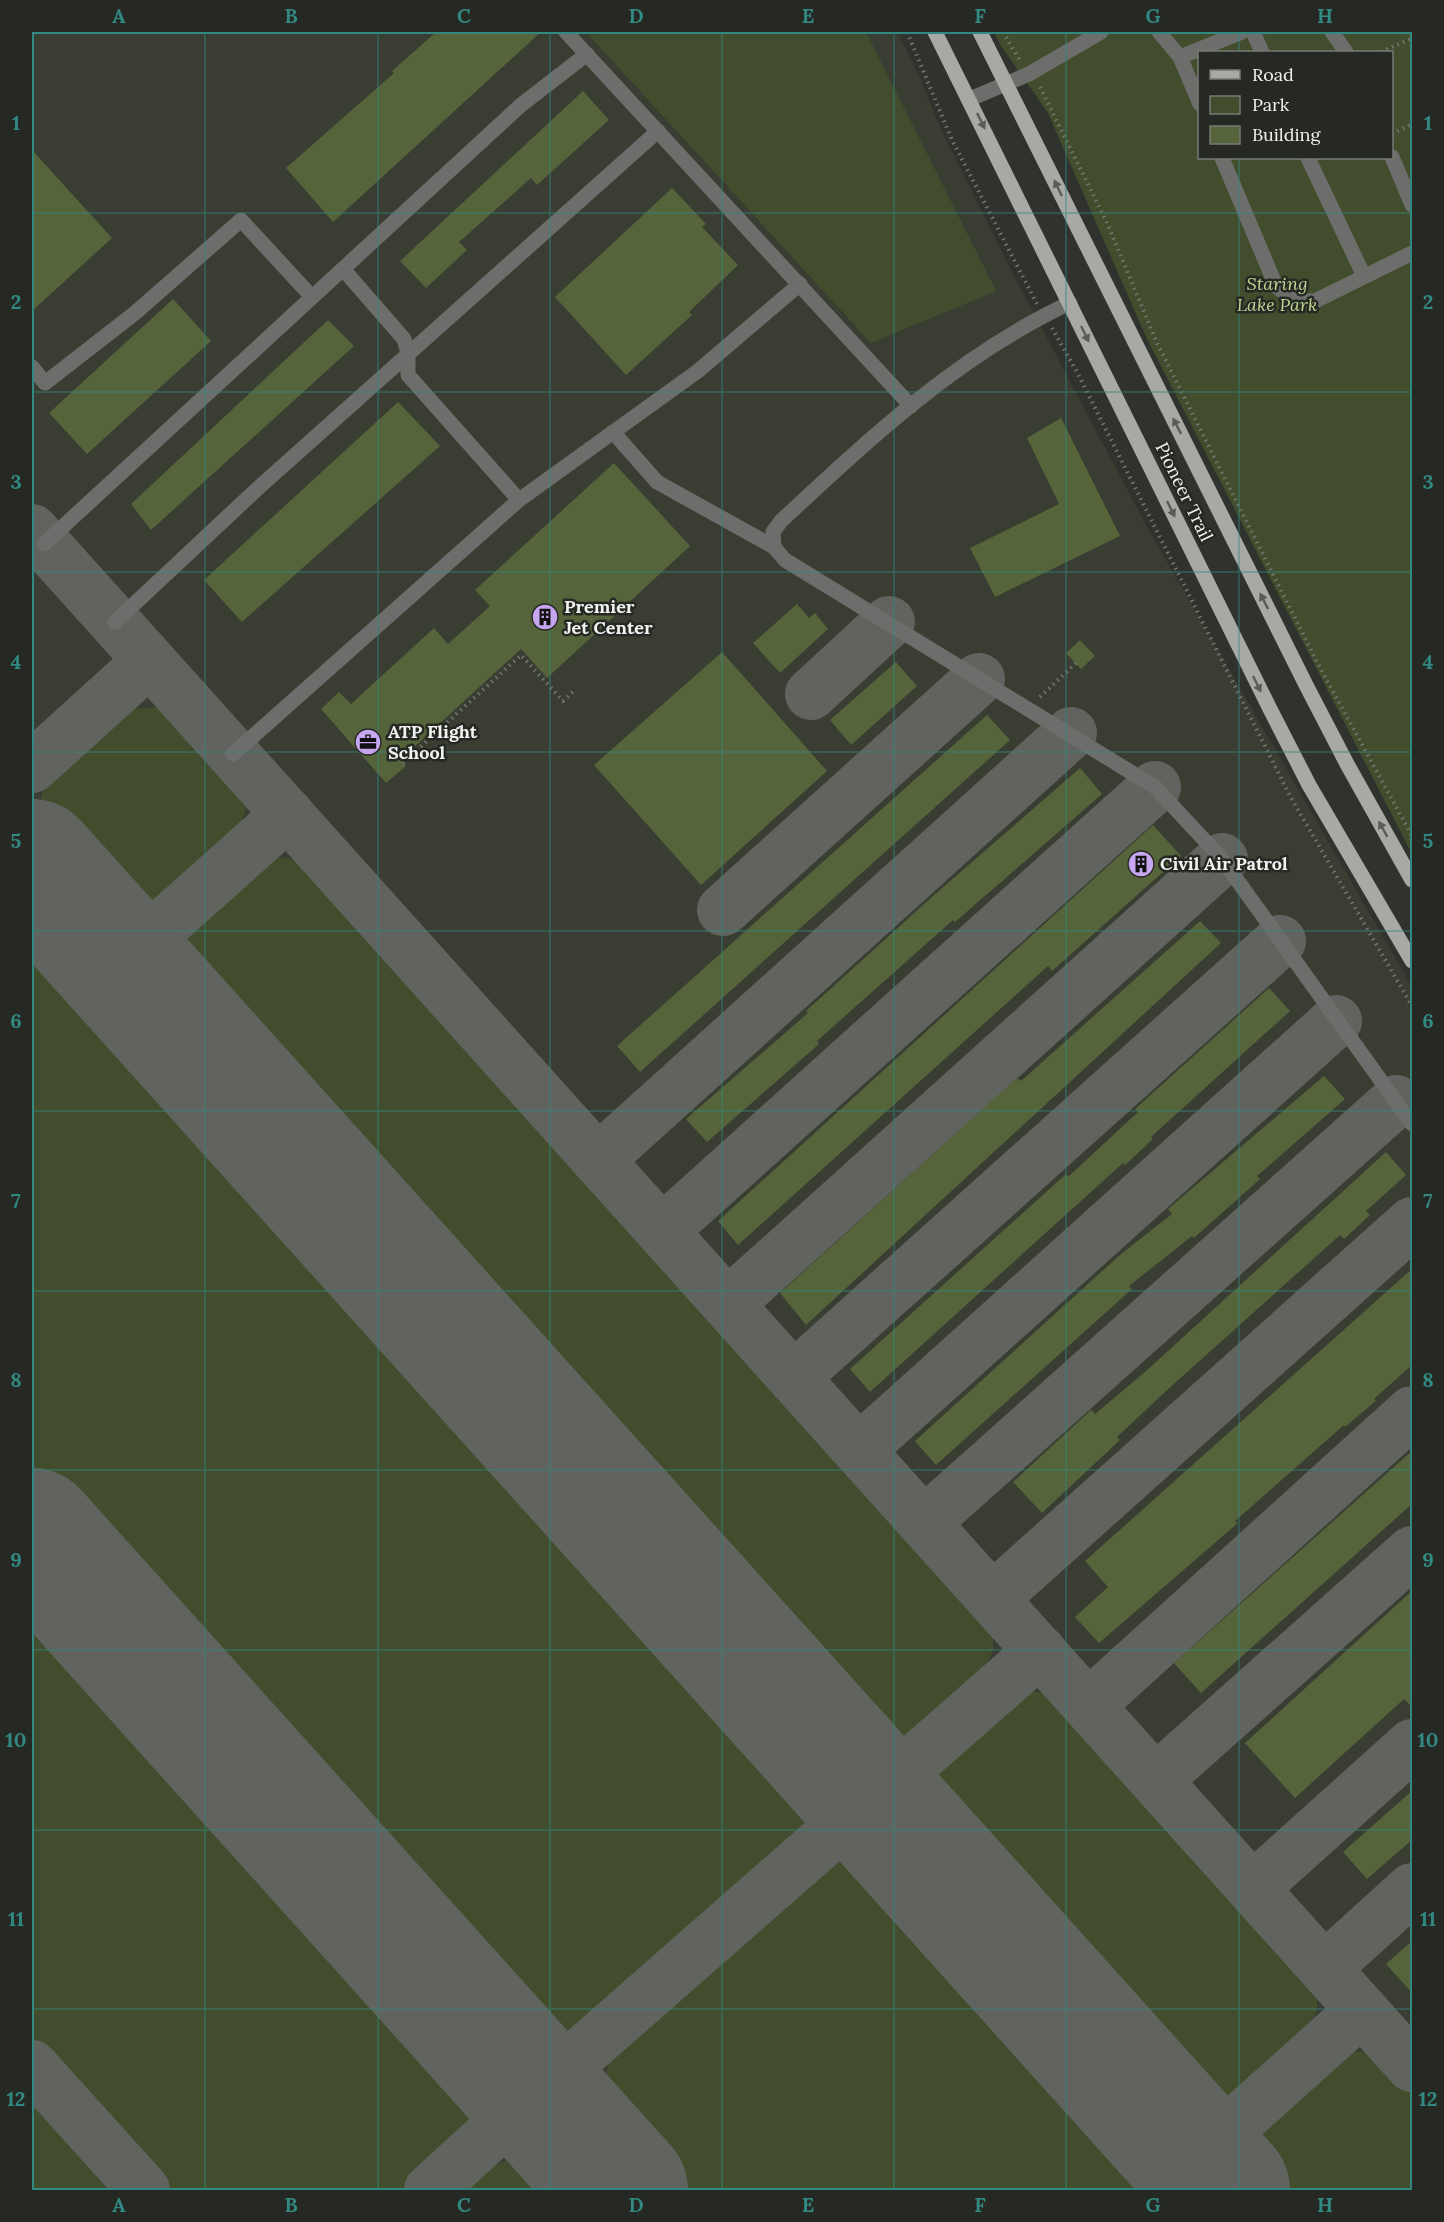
<svg xmlns="http://www.w3.org/2000/svg" width="1444" height="2222" font-family="Lora,serif">
  <style>
    .built { fill: #393d32 }
    .green { fill: #424d2d; fill-rule: evenodd }
    .lines { fill: none; stroke-linecap: round; stroke-linejoin: round }
    .taxiway { stroke: #61635e; stroke-width: 52 }
    .runway { stroke: #61635e; stroke-width: 132 }
    .building { fill: #55643a }
    .path { stroke: #747671; stroke-width: 4; stroke-dasharray: 1.5 4.5; stroke-linecap: butt }
    .minor { stroke: #6d6e6b; stroke-width: 15 }
    .major { stroke: #a7a9a4; stroke-width: 15 }
    .oneway { fill: #5a5c57 }
    .grid { fill: none; stroke: #318982; stroke-width: 1.5; stroke-opacity: 0.55 }
    .labels { text-anchor: middle; stroke-width: 5; stroke-linejoin: round; paint-order: stroke }
    .park-label { font-size: 18px; font-style: italic; fill: #bdd591; stroke: #262824 }
    .street-label { font-size: 18px; fill: #f1f3f0; stroke: #262824 }
    .poi-label { font-size: 18px; font-weight: bold; fill: #f1f3f0; stroke: #262824; text-anchor: start }
    .neatline { fill: none; stroke: #318982; stroke-width: 2 }
    .grid-label { font-size: 20px; text-anchor: middle; font-weight: bold; fill: #318982 }
  </style>
  <rect width="100%" height="100%" fill="#30322d"/>
  <!-- built -->
  <polygon class="built" points="32,32 897,32 918,73 938,123 1012,272 1146,525 1412,987 1412,2190 32,2190"/>
  <!-- green -->
  <g class="green">
    <polygon points="586,32 866,32 996,291 871,343"/>
    <path d="M 994,32 L 1412,32 L 1412,854 L 1146,337 L 1048,113 L 1001,46 ZM 1200,52 L 1392,52 L 1392,158 L 1200,158 Z"/>
    <polygon points="160,707 179,718 233,778 246,807 239,834 163,902 137,908 110,898 49,829 41,809 42,792 53,774 127,709"/>
    <path d="M 276,858 L 298,859 L 313,867 L 983,1612 L 993,1630 L 993,1650 L 986,1667 L 915,1731 L 901,1740 L 884,1742 L 863,1734 L 185,981 C 183,975 180,969 179,963 C 174,927 248,873 276,858 Z"/>
    <path d="M 32,911 L 809,1778 C 819,1799 815,1812 805,1832 L 592,2021 C 572,2032 560,2034 537,2027 L 32,1465 Z"/>
    <path d="M 32,1599 L 464,2080 C 467,2085 472,2090 474,2096 C 487,2130 428,2171 406,2190 L 168,2190 L 32,2038 Z"/>
    <path d="M 1027,1692 L 1044,1692 L 1064,1703 L 1305,1971 C 1312,1983 1319,1995 1317,2009 C 1314,2029 1236,2098 1216,2100 C 1206,2101 1195,2097 1185,2093 L 931,1809 L 929,1777 L 935,1765 L 1012,1696 Z"/>
    <polygon points="848,1851 873,1854 891,1869 1180,2190 684,2190 608,2107 604,2085 608,2065 621,2045 827,1862"/>
    <polygon points="1367,2051 1387,2060 1412,2088 1412,2190 1272,2190 1252,2168 1249,2150 1251,2135 1261,2118 1328,2060 1347,2052"/>
    <polygon points="32,2093 98,2168 106,2190 32,2190"/>
    <path d="M 524,2158 L 544,2170 L 563,2190 L 461,2190 C 485,2169 491,2162 524,2158 Z"/>
  </g>
  <g class="lines">
    <!-- taxiway -->
    <g class="taxiway">
      <polyline points="32,530 1412,2066"/>
      <polyline points="811,694 889,622"/>
      <polyline points="32,767 149,661"/>
      <polyline points="723,910 979,679"/>
      <polyline points="120,964 288,814"/>
      <polyline points="598,1160 1071,733"/>
      <polyline points="662,1231 1155,787"/>
      <polyline points="728,1304 1222,859"/>
      <polyline points="794,1377 1280,941"/>
      <polyline points="859,1450 1336,1021"/>
      <polyline points="925,1522 1396,1101"/>
      <polyline points="993,1598 1412,1223"/>
      <polyline points="1089,1705 1412,1412"/>
      <polyline points="1156,1780 1412,1552"/>
      <polyline points="1253,1888 1412,1745"/>
      <polyline points="1325,1968 1412,1889"/>
      <polyline points="32,2066 144,2190"/>
      <polyline points="1196,2159 1362,2010"/>
      <polyline points="430,2190 535,2094 1040,1651"/>
    </g>
    <!-- runway -->
    <g class="runway">
      <polyline points="32,865 1224,2190"/>
      <polyline points="32,1534 622,2190"/>
    </g>
  </g>
  <!-- building -->
  <g class="building">
    <polygon points="436,32 541,32 333,222 286,168 394,73 392,71"/>
    <polygon points="583,91 609,120 537,185 531,178 459,242 467,250 426,288 400,261"/>
    <polygon points="32,150 112,238 32,311"/>
    <polygon points="672,188 706,224 702,227 738,265 689,312 692,315 626,375 555,297"/>
    <polygon points="173,299 211,341 87,454 49,413"/>
    <polygon points="328,320 354,346 151,530 131,504"/>
    <polygon points="398,402 440,446 242,622 204,580"/>
    <polygon points="1061,418 1120,536 995,597 970,548 1059,504 1027,438"/>
    <polygon points="614,463 690,546 547,678 521,649 400,760 406,766 386,783 321,709 339,692 351,704 434,628 448,644 490,606 475,590"/>
    <polygon points="797,604 809,618 815,613 828,629 780,673 753,643"/>
    <polygon points="1080,640 1095,656 1081,669 1066,653"/>
    <polygon points="722,652 827,771 701,885 594,765"/>
    <polygon points="896,662 917,686 851,745 830,720"/>
    <polygon points="987,715 1010,740 640,1072 617,1046"/>
    <polygon points="1080,768 1102,794 955,922 953,920 817,1041 819,1044 707,1142 686,1119 808,1013 806,1011 933,896"/>
    <polygon points="1153,825 1181,856 1052,971 1048,966 738,1245 718,1221"/>
    <polygon points="1200,921 1221,943 806,1325 780,1293 1017,1078 1021,1081"/>
    <polygon points="1269,988 1290,1011 1151,1137 1153,1139 1125,1165 1123,1163 870,1392 850,1369 1066,1174 1068,1177 1097,1150 1138,1112 1135,1109"/>
    <polygon points="1324,1076 1345,1099 1257,1176 1260,1179 1194,1238 1192,1236 1129,1286 1132,1289 936,1465 915,1441 1121,1254 1172,1214 1168,1209"/>
    <polygon points="1386,1152 1406,1175 1366,1211 1370,1215 1344,1239 1340,1235 1165,1392 1117,1437 1120,1440 1042,1513 1013,1482 1091,1410 1095,1414 1146,1371"/>
    <polygon points="1413,1268 1413,1364 1374,1399 1376,1401 1345,1427 1344,1425 1235,1521 1238,1523 1099,1643 1075,1617 1108,1587 1085,1561"/>
    <polygon points="1413,1450 1413,1503 1201,1693 1174,1663"/>
    <polygon points="1413,1590 1413,1708 1404,1699 1295,1798 1245,1743"/>
    <polygon points="1413,1790 1413,1839 1367,1879 1343,1852"/>
    <polygon points="1413,1940 1413,1994 1386,1964"/>
  </g>
  <g class="lines">
    <!-- path -->
    <g class="path">
      <polyline points="907,32 952,140 1037,304"/>
      <polyline points="1003,32 1021,62"/>
      <polyline points="1381,52 1412,38"/>
      <polyline points="1040,87 1108,225 1157,343 1317,662 1412,836"/>
      <polyline points="1392,134 1412,124"/>
      <polyline points="1052,328 1078,374 1290,796 1412,1006"/>
      <polyline points="1040,697 1076,663"/>
      <polyline points="403,763 521,655 563,701 575,690"/>
    </g>
    <!-- minor -->
    <g class="minor">
      <polyline points="566,32 911,406"/>
      <polyline points="1159,32 1180,57 1200,104"/>
      <polyline points="1253,32 1262,52"/>
      <polyline points="1332,32 1346,52"/>
      <polyline points="1180,57 1242,32"/>
      <polyline points="970,99 1029,74 1101,32"/>
      <polyline points="1392,157 1412,205"/>
      <polyline points="1222,158 1276,286 1294,300 1315,301 1412,253"/>
      <polyline points="1308,158 1364,276"/>
      <polyline points="343,269 404,339 408,353 408,375 519,500"/>
      <polyline points="32,367 45,383 135,313 241,220 312,297"/>
      <polyline points="613,432 657,482 774,547 785,560 1155,787 1222,859 1412,1124"/>
      <polyline points="44,544 521,105 587,54"/>
      <path d="M 774,547 L 773,532 L 781,521 C 869,439 960,354 1070,303"/>
      <polyline points="115,622 256,490 658,131"/>
      <polyline points="233,754 519,500 698,371 800,284"/>
    </g>
    <!-- major -->
    <g class="major">
      <polyline points="935,32 1269,707 1309,785 1412,961"/>
      <polyline points="980,32 1306,685 1347,764 1412,880"/>
    </g>
  </g>
  <!-- one-way arrows -->
  <defs><path id="oneway-solid" d="M-6-.8H1V-3.2L6.5 0L1 3.2V.8H-6Z" transform="scale(1.5)"/></defs>
  <g class="oneway">
    <use href="#oneway-solid" transform="translate(981 121) rotate(64)"/>
    <use href="#oneway-solid" transform="translate(1058 188) rotate(-116)"/>
    <use href="#oneway-solid" transform="translate(1085 334) rotate(64)"/>
    <use href="#oneway-solid" transform="translate(1177 426) rotate(-117)"/>
    <use href="#oneway-solid" transform="translate(1171 509) rotate(64)"/>
    <use href="#oneway-solid" transform="translate(1264 601) rotate(-117)"/>
    <use href="#oneway-solid" transform="translate(1257 684) rotate(64)"/>
    <use href="#oneway-solid" transform="translate(1383 829) rotate(-119)"/>
  </g>
  <!-- grid -->
  <path class="grid" d="M 205,32 L 205,2190M 378,32 L 378,2190M 550,32 L 550,2190M 722,32 L 722,2190M 894,32 L 894,2190M 1066,32 L 1066,2190M 1239,32 L 1239,52M 1239,158 L 1239,2190M 32,213 L 1412,213M 32,392 L 1412,392M 32,572 L 1412,572M 32,752 L 1412,752M 32,931 L 1412,931M 32,1111 L 1412,1111M 32,1291 L 1412,1291M 32,1470 L 1412,1470M 32,1650 L 1412,1650M 32,1830 L 1412,1830M 32,2009 L 1412,2009"/>
  <!-- icons -->
  <defs>
    <symbol id="building-disc" viewBox="-11 -11 22 22"><circle r="9.5" fill="#c7a6f0" stroke="#262824"/><path d="M-4-6H4V6H1V3H-1V6H-4ZM-2.5-4.3h1.7v1.8h-1.7ZM.8-4.3h1.7v1.8H.8ZM-2.5-1h1.7V.8h-1.7ZM.8-1h1.7V.8H.8Z" fill="#111"/></symbol>
    <symbol id="office-disc" viewBox="-11 -11 22 22"><circle r="9.5" fill="#c7a6f0" stroke="#262824"/><path d="M-6-3h4V-5.5h4V-3h4V5H-6ZM-1-4.5V-3h2v-1.5ZM-6 0V1H6V0Z" fill="#111"/></symbol>
  </defs>
  <g fill-rule="evenodd">
    <use href="#building-disc" x="530" y="602" width="30" height="30"/>
    <use href="#office-disc" x="353" y="727" width="30" height="30"/>
    <use href="#building-disc" x="1126" y="849" width="30" height="30"/>
  </g>
  <g class="labels">
    <!-- park labels -->
    <g class="park-label">
      <text x="1277" y="290">Staring<tspan x="1277" dy="21">Lake Park</tspan></text>
    </g>
    <!-- street labels -->
    <g class="street-label">
      <text transform="translate(1184 492) rotate(64)" y="6">Pioneer Trail</text>
    </g>
    <!-- poi labels -->
    <g class="poi-label">
      <text x="564" y="613">Premier<tspan x="564" dy="21">Jet Center</tspan></text>
      <text x="388" y="738">ATP Flight<tspan x="388" dy="21">School</tspan></text>
      <text x="1160" y="870">Civil Air Patrol</text>
    </g>
  </g>
  <!-- border -->
  <rect width="1444" height="2222" fill="none" stroke="#262824" stroke-width="66"/>
  <!-- legend -->
  <rect x="1198" y="51" width="195" height="108" fill="#262824" stroke="#777976" stroke-width="1.5"/>
  <rect x="1210" y="70" width="30" height="9" fill="#a7a9a4" stroke="#777976" stroke-width="1.5"/>
  <text x="1252" y="81" font-size="18" fill="#f1f3f0">Road</text>
  <rect x="1210" y="96" width="30" height="18" fill="#424d2d" stroke="#777976" stroke-width="1.5"/>
  <text x="1252" y="111" font-size="18" fill="#f1f3f0">Park</text>
  <rect x="1210" y="126" width="30" height="18" fill="#55643a" stroke="#777976" stroke-width="1.5"/>
  <text x="1252" y="141" font-size="18" fill="#f1f3f0">Building</text>
  <rect x="33" y="33" width="1378" height="2156" class="neatline"/>
  <g class="grid-label">
    <text x="119" y="23">A</text>
    <text x="291" y="23">B</text>
    <text x="464" y="23">C</text>
    <text x="636" y="23">D</text>
    <text x="808" y="23">E</text>
    <text x="980" y="23">F</text>
    <text x="1153" y="23">G</text>
    <text x="1325" y="23">H</text>
    <text x="16" y="130">1</text>
    <text x="1428" y="130">1</text>
    <text x="16" y="309">2</text>
    <text x="1428" y="309">2</text>
    <text x="16" y="489">3</text>
    <text x="1428" y="489">3</text>
    <text x="16" y="669">4</text>
    <text x="1428" y="669">4</text>
    <text x="16" y="848">5</text>
    <text x="1428" y="848">5</text>
    <text x="16" y="1028">6</text>
    <text x="1428" y="1028">6</text>
    <text x="16" y="1208">7</text>
    <text x="1428" y="1208">7</text>
    <text x="16" y="1387">8</text>
    <text x="1428" y="1387">8</text>
    <text x="16" y="1567">9</text>
    <text x="1428" y="1567">9</text>
    <text x="16" y="1747">10</text>
    <text x="1428" y="1747">10</text>
    <text x="16" y="1926">11</text>
    <text x="1428" y="1926">11</text>
    <text x="16" y="2106">12</text>
    <text x="1428" y="2106">12</text>
    <text x="119" y="2212">A</text>
    <text x="291" y="2212">B</text>
    <text x="464" y="2212">C</text>
    <text x="636" y="2212">D</text>
    <text x="808" y="2212">E</text>
    <text x="980" y="2212">F</text>
    <text x="1153" y="2212">G</text>
    <text x="1325" y="2212">H</text>
  </g>
</svg>
